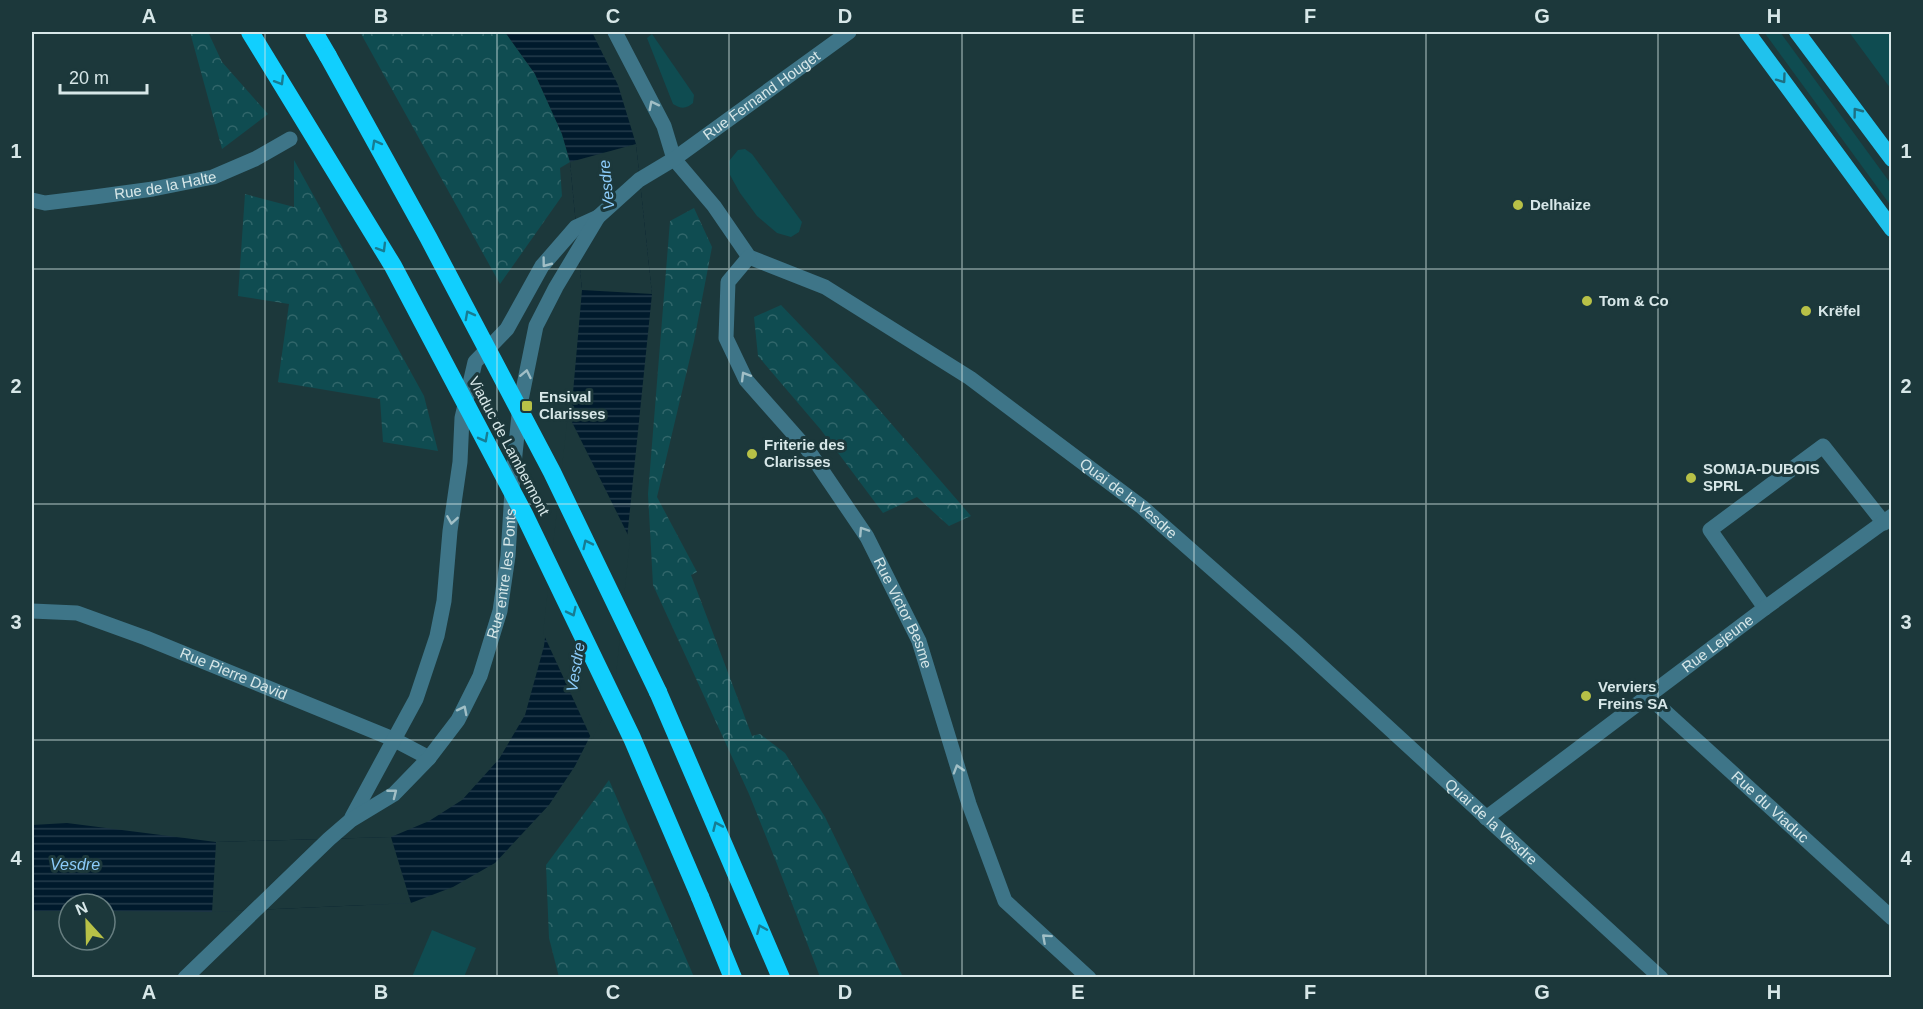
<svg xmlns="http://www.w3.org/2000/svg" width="1923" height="1009" font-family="Arial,sans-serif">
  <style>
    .grass { fill: #0f4c51 }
    .forest { fill: url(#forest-crowns) }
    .water { fill: url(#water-rules) }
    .pier { fill: #1c383b }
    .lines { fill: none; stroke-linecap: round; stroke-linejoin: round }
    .minor { stroke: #3e7588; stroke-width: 15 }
    .tertiary { stroke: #3e7588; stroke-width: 15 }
    .trunk { stroke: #20c2ed; stroke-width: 16 }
    .motorway { stroke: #11cffe; stroke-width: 18 }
    .motorway-bridge { stroke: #11cffe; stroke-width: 18 }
    .oneway { stroke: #1e6f82 }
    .oneway2 { stroke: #177c93 }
    .oneway3 { stroke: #a1bfc6 }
    .grid { fill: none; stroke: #d7e7e8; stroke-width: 1.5; stroke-opacity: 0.55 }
    .poi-dot { fill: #b8c147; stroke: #1c383b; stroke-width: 2 }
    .labels { text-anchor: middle; stroke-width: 6; stroke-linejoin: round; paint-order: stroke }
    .street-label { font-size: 15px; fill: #d7e7e8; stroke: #1c383b }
    .poi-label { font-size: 15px; font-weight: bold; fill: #d7e7e8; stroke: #1c383b; text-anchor: start }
    .water-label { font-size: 16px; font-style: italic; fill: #8cccfa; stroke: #1c383b }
    .neatline { fill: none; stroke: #d7e7e8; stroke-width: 2 }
    .grid-label { font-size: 20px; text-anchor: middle; font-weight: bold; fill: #d7e7e8 }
  </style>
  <defs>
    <pattern id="forest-crowns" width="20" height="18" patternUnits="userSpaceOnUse" patternTransform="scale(1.5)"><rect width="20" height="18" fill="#0f4c51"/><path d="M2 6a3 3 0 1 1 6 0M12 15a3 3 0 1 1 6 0" fill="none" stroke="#31666a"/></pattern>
    <pattern id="water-rules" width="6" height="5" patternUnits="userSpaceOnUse" patternTransform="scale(1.5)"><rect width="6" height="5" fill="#001a2c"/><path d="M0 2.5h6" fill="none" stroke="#243b4b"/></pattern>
  </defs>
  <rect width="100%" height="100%" fill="#1c383b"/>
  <!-- grass -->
  <g class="grass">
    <polygon points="1764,32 1780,32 1891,184 1891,206"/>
    <polygon points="1849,32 1891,32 1891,89"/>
    <path d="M 652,34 L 694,95 L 693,103 C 686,109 681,109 673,104 L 647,38 Z"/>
    <polygon points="745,149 752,154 802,222 799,232 791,237 777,233 757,216 740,193 730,175 729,161 738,150"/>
    <polygon points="432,930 476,948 464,977 412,977"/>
  </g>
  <!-- forest -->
  <g class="forest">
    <polygon points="190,32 208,32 222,62 268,114 222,149"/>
    <polygon points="360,32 505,32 535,74 562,134 570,162 560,168 562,196 500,284"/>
    <polygon points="294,160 424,396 438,451 383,442 380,399 278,382 289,304 238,296 245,194 294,207"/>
    <polygon points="694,208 712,247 694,341 657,497 697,572 691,575 752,736 760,734 785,753 825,817 903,977 820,977 777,864 749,794 653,585 648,494 670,221"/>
    <polygon points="781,305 863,391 971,516 949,526 917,497 883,513 821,430 758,356 754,317"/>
    <polygon points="609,780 694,977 559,977 549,938 546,865"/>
  </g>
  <!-- water -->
  <polygon class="water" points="505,32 592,32 618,85 636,144 652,294 611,695 575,766 549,805 495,863 453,887 411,903 212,912 105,911 105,904 69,904 69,911 32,911 32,825 67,823 216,842 391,837 429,821 462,800 499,759 525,715 544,646 569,438 582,290 570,162 562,134 535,74"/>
  <!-- pier -->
  <g class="pier">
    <polygon points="636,144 652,294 582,290 570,162"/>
    <polygon points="568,414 630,539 614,695 592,740 543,633"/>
    <polygon points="391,837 411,903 212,912 216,842"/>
  </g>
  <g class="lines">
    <!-- minor -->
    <g class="minor">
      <path id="s1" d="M 615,32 L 664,126 L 674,159 L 714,206 L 749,257 L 825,287 L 970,378 L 1142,507 L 1293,640 L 1661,978"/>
      <path id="s2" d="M 32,200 L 45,203 L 94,197 L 153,189 L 213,177 L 255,159 L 290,139"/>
      <path id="s3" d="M 749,257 L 728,282 L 726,338 L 746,380 L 808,450 L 867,537 L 919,641 L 969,804 L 1005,901 L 1089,978"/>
      <polyline points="1765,608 1710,530 1823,446 1884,523"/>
      <path id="s4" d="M 1648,696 L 1892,918"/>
      <path id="s5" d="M 1486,818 L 1765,608 L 1892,516"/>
    </g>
    <!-- tertiary -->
    <g class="tertiary">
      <path id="s6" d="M 32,611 L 77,613 L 146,638 L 393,739 L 429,758"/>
      <polyline points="352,817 416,699 437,636 444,601 450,531 460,462 462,418 475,362 507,329 542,266 576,227 598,217"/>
      <path id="s7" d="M 185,978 L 329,839 L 351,820 L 394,794 L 429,758 L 458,720 L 480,676 L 500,611 L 508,556 L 513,474 L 520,405 L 536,326 L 556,287 L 598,217 L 639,180 L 674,159 L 849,32"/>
    </g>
    <!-- trunk -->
    <g class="trunk">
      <polyline points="1747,32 1892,229"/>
      <polyline points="1797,32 1892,159"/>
    </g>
    <!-- motorway -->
    <g class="motorway">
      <polyline points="314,32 328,56"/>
      <polyline points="658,692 781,978"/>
      <polyline points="700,897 733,978"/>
    </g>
    <!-- motorway-bridge -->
    <g class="motorway-bridge">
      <polyline points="250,32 393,266 524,514 632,738 700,897"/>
      <polyline points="328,56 428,237 552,472 658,692"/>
    </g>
  </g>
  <!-- one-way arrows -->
  <defs><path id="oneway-chevron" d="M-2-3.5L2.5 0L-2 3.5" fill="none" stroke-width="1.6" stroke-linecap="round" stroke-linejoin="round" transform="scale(1.5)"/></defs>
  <g class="oneway">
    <use href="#oneway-chevron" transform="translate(1782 79) rotate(54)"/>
    <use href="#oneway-chevron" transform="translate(1857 112) rotate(-127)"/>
  </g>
  <g class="oneway2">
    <use href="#oneway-chevron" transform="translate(280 81) rotate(59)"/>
    <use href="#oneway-chevron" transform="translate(376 144) rotate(-119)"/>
    <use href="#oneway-chevron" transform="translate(382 248) rotate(59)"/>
    <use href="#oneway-chevron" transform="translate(469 315) rotate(-118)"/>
    <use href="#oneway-chevron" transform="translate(484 438) rotate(62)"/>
    <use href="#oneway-chevron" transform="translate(587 544) rotate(-116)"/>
    <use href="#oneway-chevron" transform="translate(572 612) rotate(64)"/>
    <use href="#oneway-chevron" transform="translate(717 826) rotate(-114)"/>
    <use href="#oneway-chevron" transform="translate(761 929) rotate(-113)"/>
  </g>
  <g class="oneway3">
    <use href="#oneway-chevron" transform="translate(653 105) rotate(-117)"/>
    <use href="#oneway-chevron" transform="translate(546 263) rotate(127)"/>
    <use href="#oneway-chevron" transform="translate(526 374) rotate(-78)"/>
    <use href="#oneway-chevron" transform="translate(745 376) rotate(-121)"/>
    <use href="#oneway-chevron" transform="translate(452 520) rotate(99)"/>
    <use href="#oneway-chevron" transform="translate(863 531) rotate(-123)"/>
    <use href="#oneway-chevron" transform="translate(463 710) rotate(-63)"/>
    <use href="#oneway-chevron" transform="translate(958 769) rotate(-107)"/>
    <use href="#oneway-chevron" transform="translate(393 793) rotate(-38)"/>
    <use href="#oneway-chevron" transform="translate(1046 938) rotate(-138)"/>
  </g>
  <!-- grid -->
  <path class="grid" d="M 265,32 L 265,978M 497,32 L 497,978M 729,32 L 729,978M 962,32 L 962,978M 1194,32 L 1194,978M 1426,32 L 1426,978M 1658,32 L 1658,978M 32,269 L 1892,269M 32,504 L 1892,504M 32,740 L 1892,740"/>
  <!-- markers -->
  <g class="poi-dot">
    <circle cx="1518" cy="205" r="6"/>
    <circle cx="1587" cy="301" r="6"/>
    <circle cx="1806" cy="311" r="6"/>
    <rect x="521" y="400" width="12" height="12" rx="3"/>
    <circle cx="752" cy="454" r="6"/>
    <circle cx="1691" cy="478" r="6"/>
    <circle cx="1586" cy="696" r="6"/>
  </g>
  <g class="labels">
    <!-- street labels -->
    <g class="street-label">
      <text dy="5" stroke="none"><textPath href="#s7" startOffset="1112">Rue Fernand Houget</textPath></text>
      <text dy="5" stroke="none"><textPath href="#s2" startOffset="135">Rue de la Halte</textPath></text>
      <text transform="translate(509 446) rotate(62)" y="5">Viaduc de Lambermont</text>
      <text dy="5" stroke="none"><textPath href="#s1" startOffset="716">Quai de la Vesdre</textPath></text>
      <text dy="5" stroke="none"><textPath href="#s7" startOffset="532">Rue entre les Ponts</textPath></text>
      <text dy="5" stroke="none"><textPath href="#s3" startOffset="418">Rue Victor Besme</textPath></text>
      <text dy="5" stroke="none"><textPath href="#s5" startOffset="290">Rue Lejeune</textPath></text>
      <text dy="5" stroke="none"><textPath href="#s6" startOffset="213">Rue Pierre David</textPath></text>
      <text dy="5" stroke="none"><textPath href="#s4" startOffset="165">Rue du Viaduc</textPath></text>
      <text dy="5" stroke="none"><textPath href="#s1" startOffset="1202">Quai de la Vesdre</textPath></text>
    </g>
    <!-- poi labels -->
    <g class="poi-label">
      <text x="1530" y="210">Delhaize</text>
      <text x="1599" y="306">Tom &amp; Co</text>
      <text x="1818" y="316">Krëfel</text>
      <text x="539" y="402">Ensival<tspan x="539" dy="17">Clarisses</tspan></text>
      <text x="764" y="450">Friterie des<tspan x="764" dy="17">Clarisses</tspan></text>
      <text x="1703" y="474">SOMJA-DUBOIS<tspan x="1703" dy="17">SPRL</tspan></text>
      <text x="1598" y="692">Verviers<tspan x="1598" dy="17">Freins SA</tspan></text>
    </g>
    <!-- water labels -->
    <g class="water-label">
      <text transform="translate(606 185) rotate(-96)" y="6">Vesdre</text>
      <text transform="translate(575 667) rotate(-81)" y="6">Vesdre</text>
      <text x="75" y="870">Vesdre</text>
    </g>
  </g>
  <!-- border -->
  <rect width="1923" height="1009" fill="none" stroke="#1c383b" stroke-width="66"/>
  <!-- north arrow -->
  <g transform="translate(87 922) rotate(338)"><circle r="28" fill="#1c383b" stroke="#677e80" stroke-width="1.5"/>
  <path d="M0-4.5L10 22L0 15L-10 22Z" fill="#b8c147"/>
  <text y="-9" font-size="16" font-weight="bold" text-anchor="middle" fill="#d7e7e8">N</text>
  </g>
  <!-- scale -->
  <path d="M60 84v9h87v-9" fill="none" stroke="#d7e7e8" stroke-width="3"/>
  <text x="69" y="84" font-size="18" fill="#d7e7e8" stroke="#1c383b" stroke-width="4.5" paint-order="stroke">20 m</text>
  <rect x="33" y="33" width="1857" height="943" class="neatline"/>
  <g class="grid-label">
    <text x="149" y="23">A</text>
    <text x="381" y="23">B</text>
    <text x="613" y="23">C</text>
    <text x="845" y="23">D</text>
    <text x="1078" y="23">E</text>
    <text x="1310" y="23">F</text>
    <text x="1542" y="23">G</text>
    <text x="1774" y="23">H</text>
    <text x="16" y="158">1</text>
    <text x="1906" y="158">1</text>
    <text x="16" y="393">2</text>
    <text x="1906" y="393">2</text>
    <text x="16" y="629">3</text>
    <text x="1906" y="629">3</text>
    <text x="16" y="865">4</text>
    <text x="1906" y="865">4</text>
    <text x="149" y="999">A</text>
    <text x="381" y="999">B</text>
    <text x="613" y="999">C</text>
    <text x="845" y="999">D</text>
    <text x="1078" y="999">E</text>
    <text x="1310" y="999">F</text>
    <text x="1542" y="999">G</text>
    <text x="1774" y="999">H</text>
  </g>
</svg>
